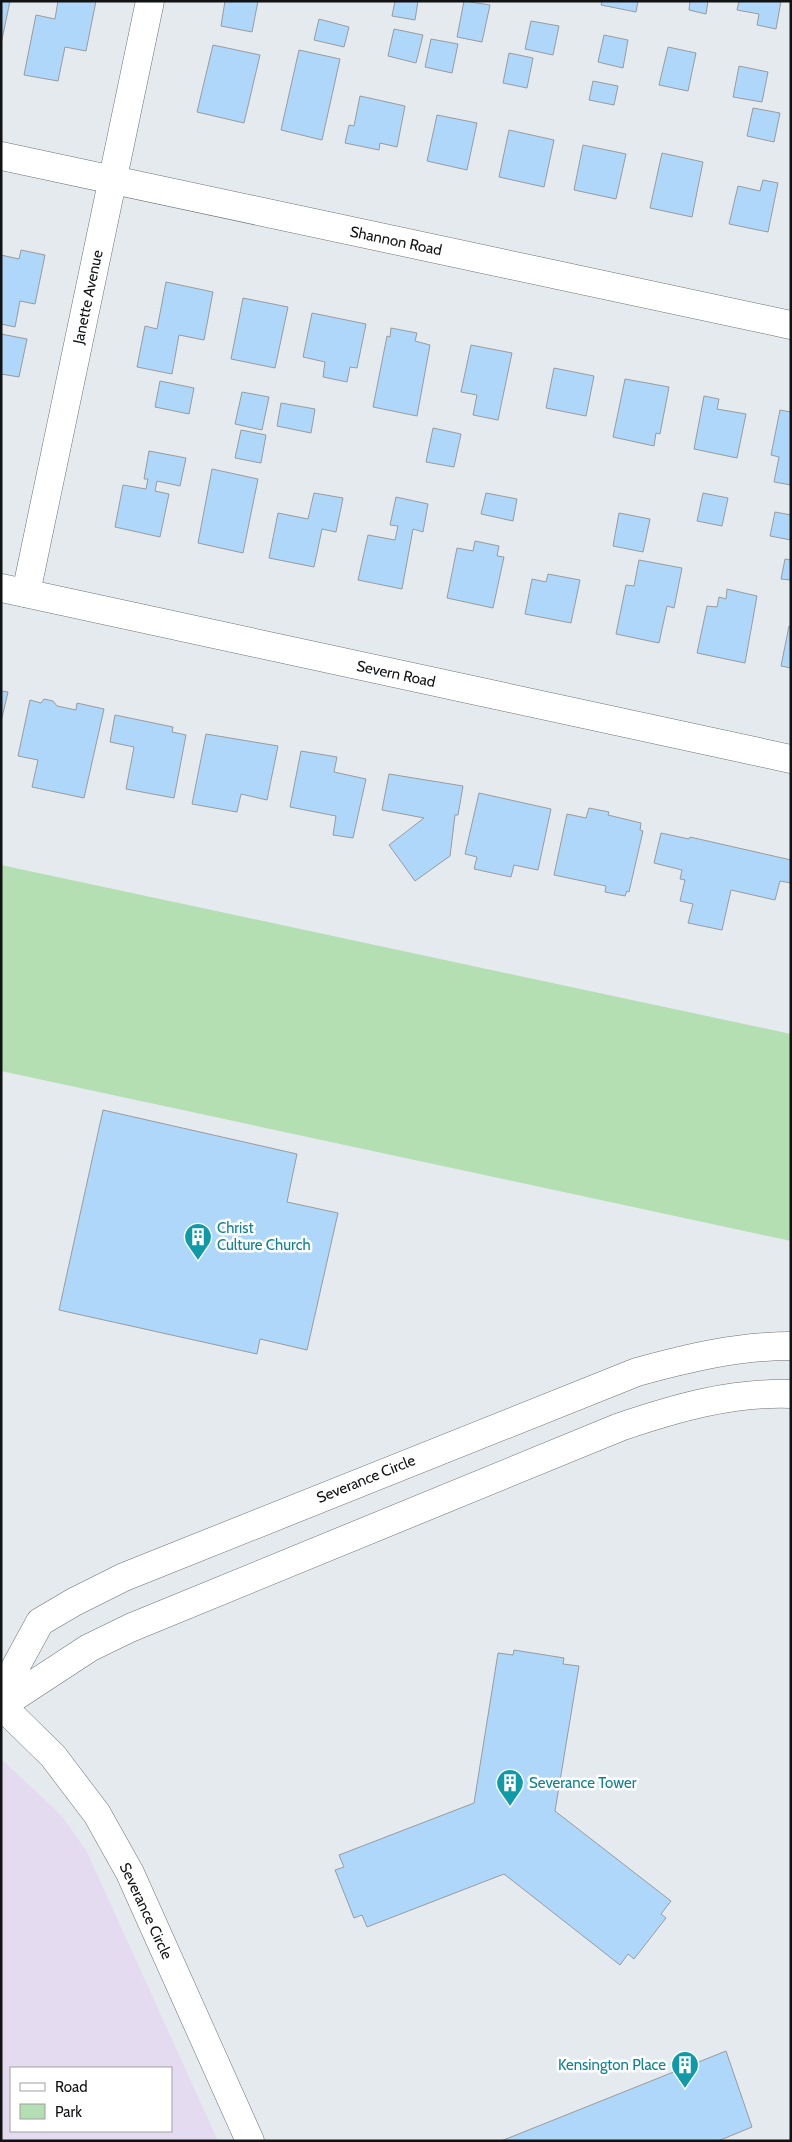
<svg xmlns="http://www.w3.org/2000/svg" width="792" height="2142" font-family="Cabin,sans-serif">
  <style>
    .commercial { fill: #e5dbf0; fill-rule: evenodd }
    .green { fill: #b4dfb3 }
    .building { fill: #afd7f9; stroke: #979ca0 }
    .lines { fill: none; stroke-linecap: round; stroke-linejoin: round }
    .minor-casing { stroke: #6d7275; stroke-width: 29 }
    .minor { stroke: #fff; stroke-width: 28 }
    .labels { text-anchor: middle; stroke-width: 5; stroke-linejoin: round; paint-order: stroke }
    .street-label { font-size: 15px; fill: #111214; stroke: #fff }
    .culture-label { font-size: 15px; fill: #0d838f; stroke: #fff; text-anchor: start }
  </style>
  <rect width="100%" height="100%" fill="#e5eaef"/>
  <!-- commercial -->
  <path class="commercial" d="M 1,1759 L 61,1815 L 87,1852 L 218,2141 L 1,2141 ZM 11,2068 L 171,2068 L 171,2131 L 11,2131 Z"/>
  <!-- green -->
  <polygon class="green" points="1,865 791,1034 791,1241 1,1071"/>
  <!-- building -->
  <g class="building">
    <polygon points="1,1 10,1 1,44"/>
    <polygon points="58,1 96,1 86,51 65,47 58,81 24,75 36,15 55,19"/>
    <polygon points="225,1 258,1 252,32 221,26"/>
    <polygon points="395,1 418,1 415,20 392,16"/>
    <polygon points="464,1 490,5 482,42 457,37"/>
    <polygon points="602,1 638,1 636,12 601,5"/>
    <polygon points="690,1 708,1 706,14 689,10"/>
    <polygon points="739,1 781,1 776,29 757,25 759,14 737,10"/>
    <polygon points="319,19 349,27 344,47 314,40"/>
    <polygon points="531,21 559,26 553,55 525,49"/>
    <polygon points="394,29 423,35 416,63 388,56"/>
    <polygon points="604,35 628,40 623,68 598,62"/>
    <polygon points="431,39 458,44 452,73 425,67"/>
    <polygon points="213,45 260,55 244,123 197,112"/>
    <polygon points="668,47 696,53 688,91 659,85"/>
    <polygon points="299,50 340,59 322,140 281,130"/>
    <polygon points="509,53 533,58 527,88 503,83"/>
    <polygon points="739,66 768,72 762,102 733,97"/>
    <polygon points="593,81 618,86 614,105 589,100"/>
    <polygon points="360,96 405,106 397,147 380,143 379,150 345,143 349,125 354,126"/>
    <polygon points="753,108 780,113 774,142 747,136"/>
    <polygon points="437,115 477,123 467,170 427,161"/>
    <polygon points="509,130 554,140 544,187 499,177"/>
    <polygon points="583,145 626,154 616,199 574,190"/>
    <polygon points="662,153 703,162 692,217 650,208"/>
    <polygon points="763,180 778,183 768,232 729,224 738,186 760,191"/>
    <polygon points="21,250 45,255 35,304 20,301 15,327 1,324 1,255 19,259"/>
    <polygon points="166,282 213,292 204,340 179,335 172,374 137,367 145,326 157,329"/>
    <polygon points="243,298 288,307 275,368 231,359"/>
    <polygon points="312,313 366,324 357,368 350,367 347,382 323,377 325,362 303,357"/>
    <polygon points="391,328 417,333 415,341 430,345 417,416 373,407 387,336 390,337"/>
    <polygon points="1,334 27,339 19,377 1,374"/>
    <polygon points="471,345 512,353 498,420 473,415 477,395 461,392"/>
    <polygon points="554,368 594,376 586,416 546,408"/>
    <polygon points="625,379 669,387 660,434 656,433 654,446 613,437"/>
    <polygon points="160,381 194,388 189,414 155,407"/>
    <polygon points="242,392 269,397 262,430 235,424"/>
    <polygon points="704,396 719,399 717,409 746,414 737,458 694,449"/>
    <polygon points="281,403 315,409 311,433 277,426"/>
    <polygon points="780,410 791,412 791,485 774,482 779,457 771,455"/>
    <polygon points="433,428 461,434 454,467 426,462"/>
    <polygon points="241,430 266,435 261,463 235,458"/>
    <polygon points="149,451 186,458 180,486 157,481 155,491 169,494 160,537 115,527 123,485 146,489 148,479 144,479"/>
    <polygon points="212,469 258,479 243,553 198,543"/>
    <polygon points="314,493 343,498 336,532 322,529 314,567 269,558 278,513 308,519"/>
    <polygon points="486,493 517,499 513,521 481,514"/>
    <polygon points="703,493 728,498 722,526 697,521"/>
    <polygon points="396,497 428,504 423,532 413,529 402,589 358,580 368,535 395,540 398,526 390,525"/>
    <polygon points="775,512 791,515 791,540 770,536"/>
    <polygon points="619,513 650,519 643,552 613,546"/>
    <polygon points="475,541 499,546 497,556 504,557 493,608 447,598 457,548 473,551"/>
    <polygon points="785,559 791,560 791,580 781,579"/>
    <polygon points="639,560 682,568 674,608 667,606 659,643 616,634 626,585 634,586"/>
    <polygon points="548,574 580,580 571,623 525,614 532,579 546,582"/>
    <polygon points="727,589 757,596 745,663 697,653 707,606 717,607 719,597 726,599"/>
    <polygon points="789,626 791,627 791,668 781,666"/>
    <polygon points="1,691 8,692 1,722"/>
    <polygon points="44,699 53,701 57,706 76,710 77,703 104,709 84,798 32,787 38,760 18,756 30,700 41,703"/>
    <polygon points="115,715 173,727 172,732 186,735 174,798 126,789 134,747 110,742"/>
    <polygon points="206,734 278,746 267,800 241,794 237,812 192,804"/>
    <polygon points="301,751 337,757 334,772 366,779 353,838 333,835 336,816 290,807"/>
    <polygon points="389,774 463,786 458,815 455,815 450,856 415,881 389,845 424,818 382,810"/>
    <polygon points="479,793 551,809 538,870 514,865 511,877 474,869 477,857 465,854"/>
    <polygon points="589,808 609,812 608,815 641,823 640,830 643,831 629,892 627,891 625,896 605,892 606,886 554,875 567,814 586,818"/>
    <polygon points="661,833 689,839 690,837 791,860 791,883 780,881 775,900 731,890 722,930 688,923 693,904 680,901 685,880 680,879 682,870 654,863"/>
    <polygon points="103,1110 297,1154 287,1202 338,1213 307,1350 260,1339 257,1354 59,1310"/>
    <polygon points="514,1650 564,1658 563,1664 579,1666 555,1811 671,1901 661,1914 666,1918 634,1959 628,1954 620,1965 504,1874 367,1927 362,1915 354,1918 335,1870 344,1867 339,1855 474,1803 498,1653 513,1655"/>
    <polygon points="726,2051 752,2127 718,2141 501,2141"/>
  </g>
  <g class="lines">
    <defs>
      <g id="minor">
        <polyline points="1,156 791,325"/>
        <polyline points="1,588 791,759"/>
        <polyline points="26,593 150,1"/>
        <polyline points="1,1705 53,1756 97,1814 130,1873 250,2141"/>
        <path d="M 2,1705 L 16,1666 L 40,1622 L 74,1602 L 124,1577 L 637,1372 C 688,1358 738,1346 791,1346"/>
        <path d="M 2,1705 L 89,1648 L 130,1628 L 620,1427 C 676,1408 731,1392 791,1394"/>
      </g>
    </defs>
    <!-- minor casing -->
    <use href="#minor" class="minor-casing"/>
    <!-- minor -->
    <use href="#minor" class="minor"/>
  </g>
  <!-- icons -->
  <defs>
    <symbol id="building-pin" viewBox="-11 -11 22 30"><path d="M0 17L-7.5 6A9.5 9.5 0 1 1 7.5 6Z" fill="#0f9aa8" stroke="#fff"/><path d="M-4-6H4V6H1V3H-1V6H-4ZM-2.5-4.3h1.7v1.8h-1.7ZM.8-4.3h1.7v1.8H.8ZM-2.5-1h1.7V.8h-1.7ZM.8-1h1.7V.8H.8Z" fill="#fff"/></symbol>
  </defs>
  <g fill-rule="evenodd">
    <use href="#building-pin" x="182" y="1221" width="32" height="43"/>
    <use href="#building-pin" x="494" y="1767" width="32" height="43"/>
    <use href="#building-pin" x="669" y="2049" width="32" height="43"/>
  </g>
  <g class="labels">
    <!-- street labels -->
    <g class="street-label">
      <text transform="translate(396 241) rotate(12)" y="5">Shannon Road</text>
      <text transform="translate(88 297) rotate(-78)" y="5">Janette Avenue</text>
      <text transform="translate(396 674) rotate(12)" y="5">Severn Road</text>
      <text transform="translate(366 1479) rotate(-22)" y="5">Severance Circle</text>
      <text transform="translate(146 1911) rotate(65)" y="5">Severance Circle</text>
    </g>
    <!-- culture labels -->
    <g class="culture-label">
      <text x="217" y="1233">Christ<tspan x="217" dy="17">Culture Church</tspan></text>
      <text x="529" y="1788">Severance Tower</text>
      <text x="666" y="2070" text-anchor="end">Kensington Place</text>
    </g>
  </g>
  <!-- border -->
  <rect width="792" height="2142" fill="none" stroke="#111214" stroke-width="5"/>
  <!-- legend -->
  <rect x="10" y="2067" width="162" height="65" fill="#ffffff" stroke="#a0a0a1"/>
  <rect x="20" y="2083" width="25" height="8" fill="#ffffff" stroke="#a0a0a1"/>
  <text x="55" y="2092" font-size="15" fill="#111214">Road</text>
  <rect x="20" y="2104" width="25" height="15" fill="#b4dfb3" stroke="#a0a0a1"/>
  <text x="55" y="2117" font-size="15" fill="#111214">Park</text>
</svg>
